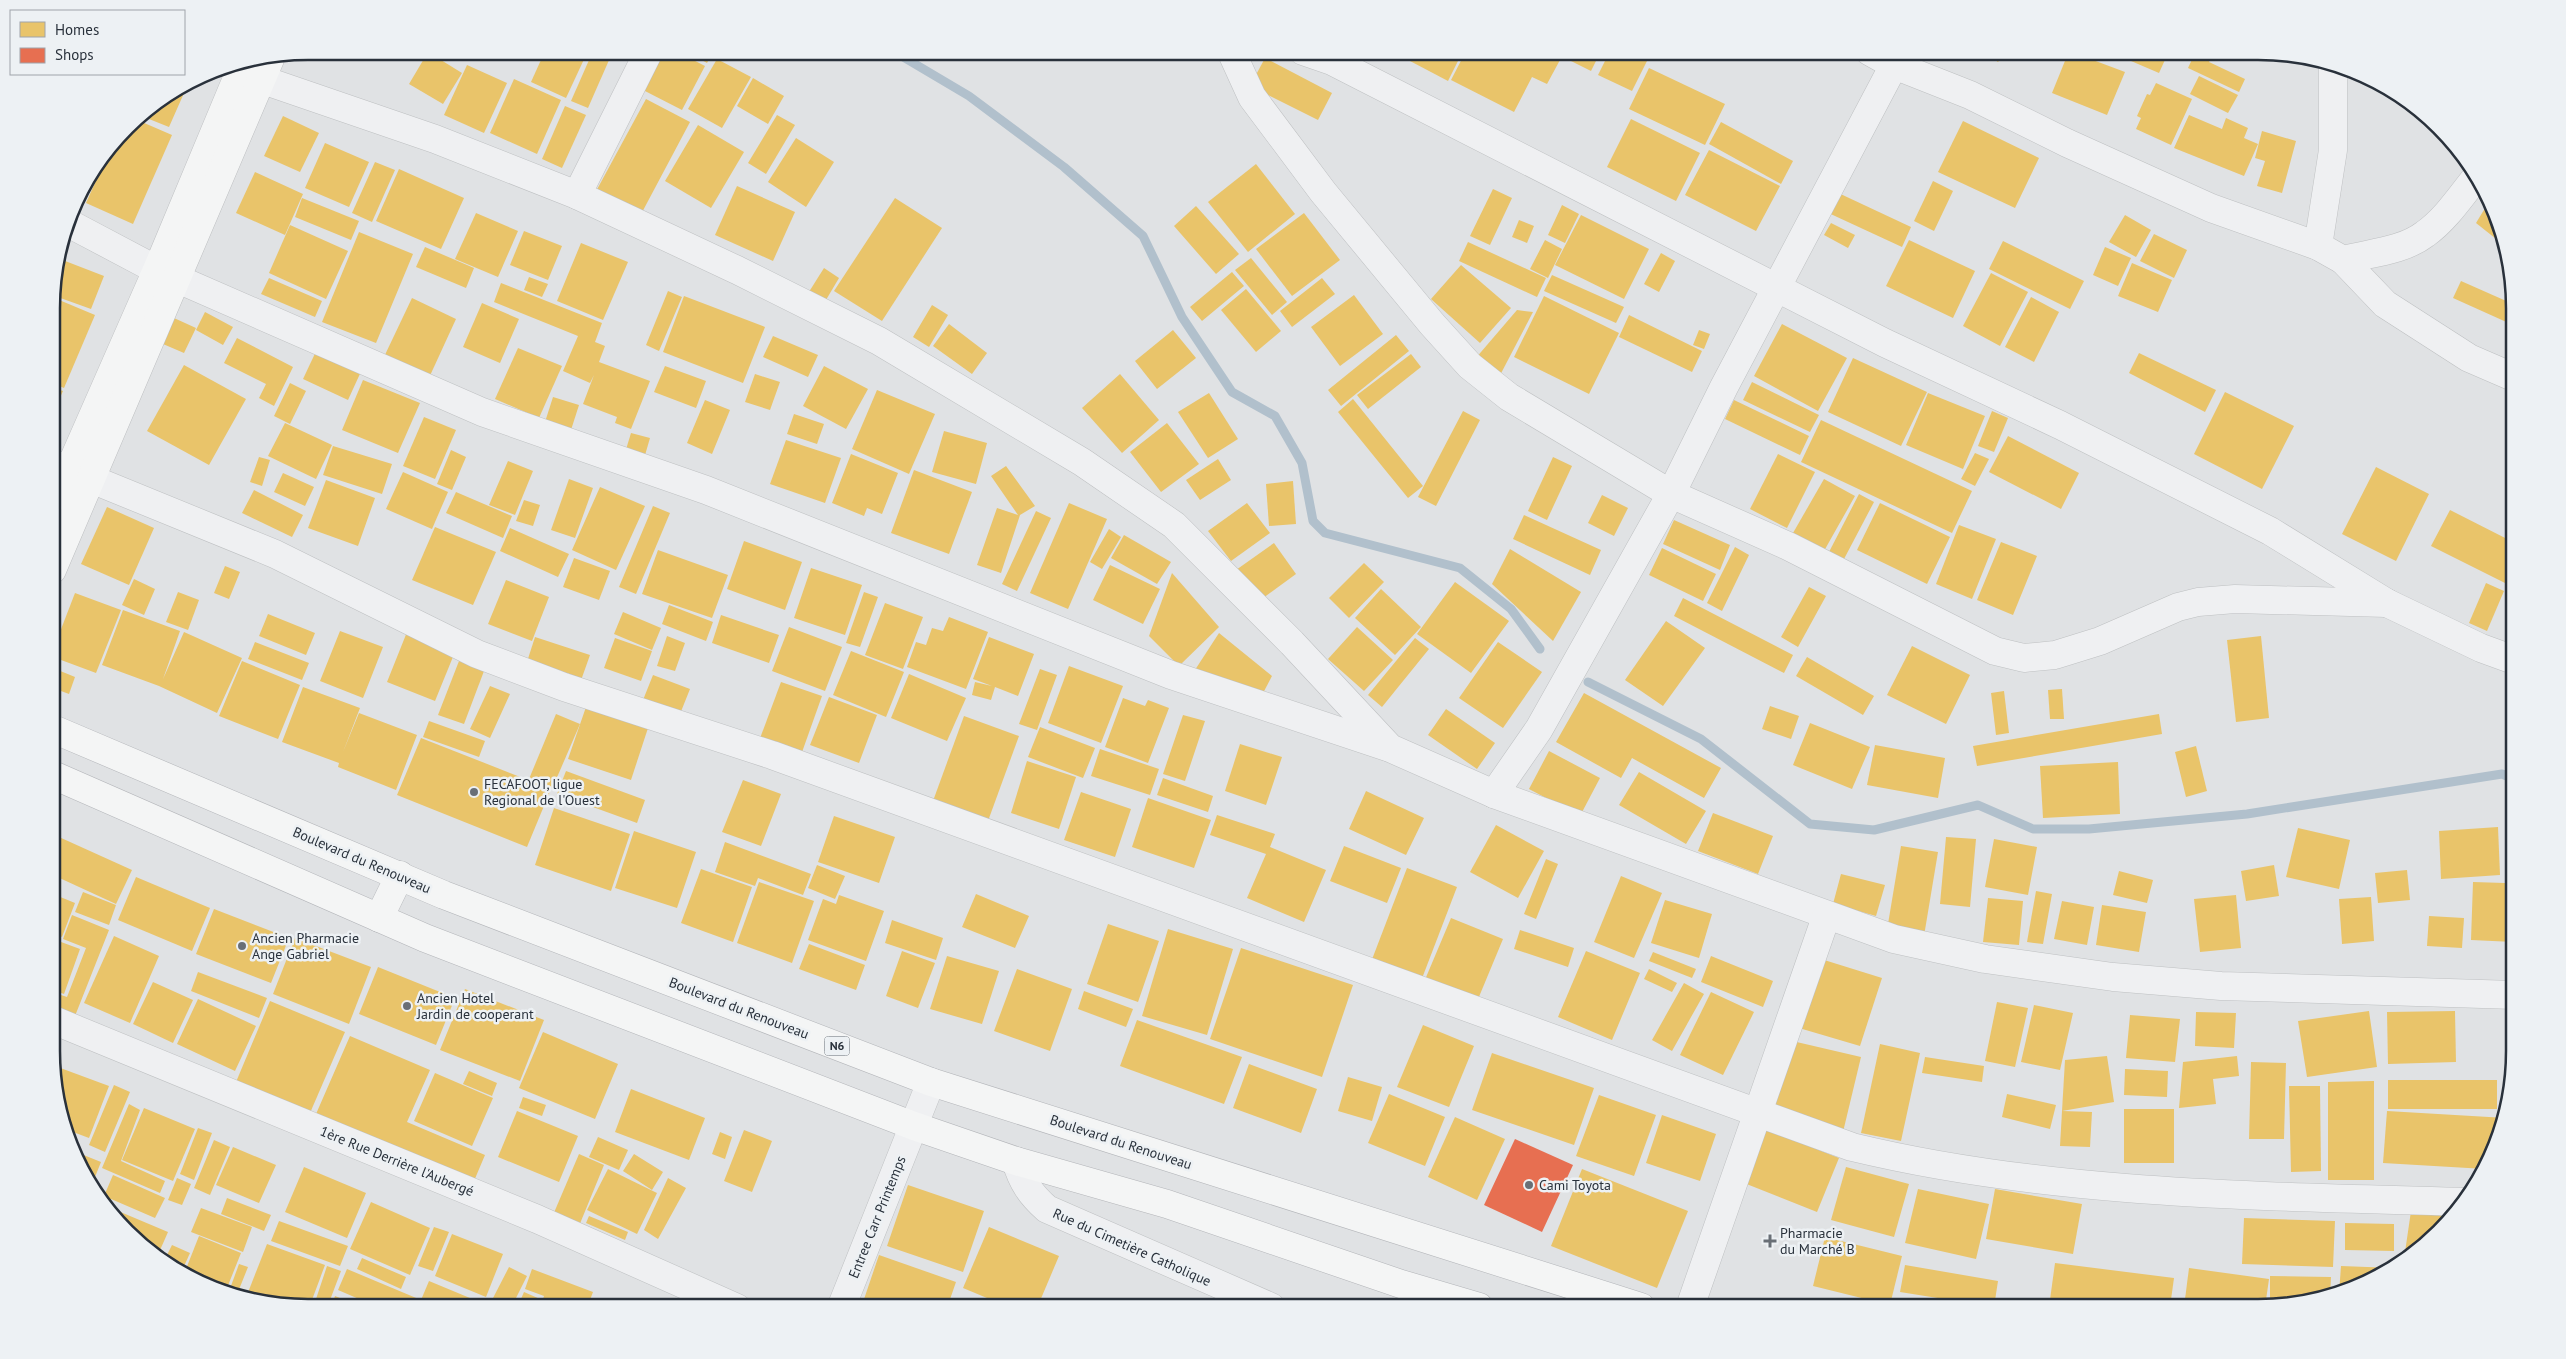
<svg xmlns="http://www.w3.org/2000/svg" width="2566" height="1359" font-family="'PT Sans',sans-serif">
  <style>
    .homes { fill: #e9c46a }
    .shops { fill: #e76f51 }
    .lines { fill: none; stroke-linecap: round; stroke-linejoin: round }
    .stream { stroke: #b1c0cc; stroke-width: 9 }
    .minor-casing { stroke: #bec0c2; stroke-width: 29 }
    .major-casing { stroke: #bdbfc1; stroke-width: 29 }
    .highway-casing { stroke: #b3b5b9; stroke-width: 29 }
    .minor { stroke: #eff0f2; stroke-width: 28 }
    .major { stroke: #f4f5f5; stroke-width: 28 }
    .highway { stroke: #f4f5f5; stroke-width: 28 }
    .poi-dot { fill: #696f76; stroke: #edf1f4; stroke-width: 2 }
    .labels { text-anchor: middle; stroke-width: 5; stroke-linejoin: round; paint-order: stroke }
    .shield { fill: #edf1f4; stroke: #646b72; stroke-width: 1 }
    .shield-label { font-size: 12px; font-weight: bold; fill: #29313b }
    .poi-label { font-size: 14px; fill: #29313b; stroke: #edf1f4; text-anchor: start }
    .street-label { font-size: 14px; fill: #29313b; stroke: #edf1f4 }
    .rim { fill: none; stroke: #29313b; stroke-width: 2.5 }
  </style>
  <rect width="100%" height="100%" fill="#e0e2e4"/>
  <!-- homes -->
  <g class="homes">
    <polygon points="545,51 578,51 586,55 566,98 531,82"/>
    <polygon points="593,51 613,51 588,108 571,101"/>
    <polygon points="664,51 676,51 705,66 682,110 643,90"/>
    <polygon points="685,51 714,51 707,63"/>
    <polygon points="1391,51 1463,51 1448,81"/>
    <polygon points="1466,51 1543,51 1560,60 1547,84 1532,77 1514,112 1451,80"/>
    <polygon points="1563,51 1601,51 1591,71 1561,56"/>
    <polygon points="1610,51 1652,51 1632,91 1598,75"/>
    <polygon points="1982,51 2006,51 1998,62"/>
    <polygon points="2069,51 2125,72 2107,115 2052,93"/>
    <polygon points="2119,51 2169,51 2159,73 2117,55"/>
    <polygon points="2196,51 2214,52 2209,62 2245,79 2239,92 2188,68"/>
    <polygon points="428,52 462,73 443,104 409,84"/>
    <polygon points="1265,58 1332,93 1318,120 1250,86"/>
    <polygon points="717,59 751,77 722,128 688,109"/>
    <polygon points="467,65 507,83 484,133 444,115"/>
    <polygon points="1649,68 1725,104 1705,145 1629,109"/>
    <polygon points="2199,76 2238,95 2228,113 2190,94"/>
    <polygon points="753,78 784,96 768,124 737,106"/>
    <polygon points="514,79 561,100 537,154 490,133"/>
    <polygon points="2156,83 2192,99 2171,145 2136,129 2141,118 2137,116 2147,94 2150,95"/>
    <polygon points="188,84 169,127 139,115 152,107"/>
    <polygon points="646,99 690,122 639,218 594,195"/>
    <polygon points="565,106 586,115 562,168 542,159"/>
    <polygon points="777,115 795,125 766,174 748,163"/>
    <polygon points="2189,115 2222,129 2226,118 2248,128 2244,138 2258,144 2244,176 2174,148"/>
    <polygon points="283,116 319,133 300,172 264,156"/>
    <polygon points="135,119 172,135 133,224 86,203 107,156"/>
    <polygon points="1631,119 1700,153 1676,201 1607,167"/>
    <polygon points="1963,121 2039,158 2015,208 1938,172"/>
    <polygon points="1721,122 1793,161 1781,184 1709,144"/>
    <polygon points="698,125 744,152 711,208 665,181"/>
    <polygon points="2262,131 2296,141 2282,193 2257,186 2265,161 2255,158"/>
    <polygon points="796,138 834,162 806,207 768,182"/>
    <polygon points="325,143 369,162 349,207 305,188"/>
    <polygon points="1709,150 1780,186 1756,231 1685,195"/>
    <polygon points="375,162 395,170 372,222 352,213"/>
    <polygon points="1256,164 1295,214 1248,252 1208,202"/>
    <polygon points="399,169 464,198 441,249 376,221"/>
    <polygon points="255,172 303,194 285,235 236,213"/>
    <polygon points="1933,181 1953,191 1934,231 1914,221"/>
    <polygon points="85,185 79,202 76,201 78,194"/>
    <polygon points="737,186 795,212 773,261 715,235"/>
    <polygon points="1493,189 1512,198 1490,245 1470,236"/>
    <polygon points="1832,190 1911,227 1902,247 1822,210"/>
    <polygon points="302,198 359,221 351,240 295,217"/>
    <polygon points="895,198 942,228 882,321 834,291"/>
    <polygon points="2490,200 2495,210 2505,246 2476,223"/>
    <polygon points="1562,205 1579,214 1565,243 1548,235"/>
    <polygon points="1196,206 1239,254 1216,274 1174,226"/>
    <polygon points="476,213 518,231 498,277 455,259"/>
    <polygon points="1304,213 1340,260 1292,296 1256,249"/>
    <polygon points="1581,215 1649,249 1624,299 1555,265"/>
    <polygon points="2125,215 2151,230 2136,257 2109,242"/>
    <polygon points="1519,220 1534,226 1527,243 1512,237"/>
    <polygon points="1831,223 1855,235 1848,248 1824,235"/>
    <polygon points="290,225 348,251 326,299 269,273"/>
    <polygon points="524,231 562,246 548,280 510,265"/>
    <polygon points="359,232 413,254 376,343 322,322"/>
    <polygon points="2154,234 2187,250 2174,278 2140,261"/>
    <polygon points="1545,240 1562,249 1548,278 1530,269"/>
    <polygon points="1909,240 1975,271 1953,318 1886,286"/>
    <polygon points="2003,241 2084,281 2070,309 1989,269"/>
    <polygon points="1468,242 1546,278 1537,297 1459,261"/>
    <polygon points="581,243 628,262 603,320 557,301"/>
    <polygon points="425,247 474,268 466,288 416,267"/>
    <polygon points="2105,247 2131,258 2118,286 2093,275"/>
    <polygon points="1661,253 1675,261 1659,292 1644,284"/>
    <polygon points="1251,258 1287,302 1272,315 1235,270"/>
    <polygon points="60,259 104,276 91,309 52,295"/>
    <polygon points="2132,263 2172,280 2158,312 2118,296"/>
    <polygon points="1461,265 1511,308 1480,343 1431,299"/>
    <polygon points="824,268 839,278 823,305 807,295"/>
    <polygon points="1232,272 1244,286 1202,321 1190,307"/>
    <polygon points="1991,273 2028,292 2000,346 1963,326"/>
    <polygon points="1552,275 1624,307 1616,323 1544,291"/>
    <polygon points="529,277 548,284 542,297 524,290"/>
    <polygon points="269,278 322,301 315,317 261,294"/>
    <polygon points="1322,278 1335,294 1292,327 1280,311"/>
    <polygon points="2461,281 2513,304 2513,325 2453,298"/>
    <polygon points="501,283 602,323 595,342 605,346 599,362 650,381 631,429 615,423 617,417 583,404 594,375 590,383 563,371 578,336 494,302"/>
    <polygon points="1246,289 1281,331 1256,352 1221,310"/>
    <polygon points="668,291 682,297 659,351 646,345"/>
    <polygon points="1354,295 1383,334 1340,366 1311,327"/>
    <polygon points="684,296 765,327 743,383 663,352"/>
    <polygon points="1544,296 1619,333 1589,394 1514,357"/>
    <polygon points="52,297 95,315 64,388 52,383"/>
    <polygon points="2031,297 2059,312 2034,362 2005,347"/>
    <polygon points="412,298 456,319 428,380 383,359"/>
    <polygon points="482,303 519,319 500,363 463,347"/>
    <polygon points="932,305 948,315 929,347 913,337"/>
    <polygon points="1517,310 1533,312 1497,381 1475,359"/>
    <polygon points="205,312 233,327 223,345 196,330"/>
    <polygon points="1629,315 1702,351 1692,372 1619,337"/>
    <polygon points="174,318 196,328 184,353 163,344"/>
    <polygon points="949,324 987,353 972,374 933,346"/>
    <polygon points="1782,324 1847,358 1818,411 1754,376"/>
    <polygon points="1173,330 1196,358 1157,389 1135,361"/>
    <polygon points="1699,330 1710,334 1704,349 1693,345"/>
    <polygon points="1396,335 1409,351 1341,406 1328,390"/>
    <polygon points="773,336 818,355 808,377 763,357"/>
    <polygon points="237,338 293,367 274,406 259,398 266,384 224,363"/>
    <polygon points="319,345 364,365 348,400 303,379"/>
    <polygon points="518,348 562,366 539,418 495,399"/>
    <polygon points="2139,353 2216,390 2205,412 2129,373"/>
    <polygon points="1411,354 1421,367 1368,409 1357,395"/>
    <polygon points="1853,358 1927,392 1901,446 1828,412"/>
    <polygon points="184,365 246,399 209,465 147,431"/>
    <polygon points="665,366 706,381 696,408 654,392"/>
    <polygon points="824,366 868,389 846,429 803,406"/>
    <polygon points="755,374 780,382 770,410 745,402"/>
    <polygon points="1120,374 1159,420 1122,453 1082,408"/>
    <polygon points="363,380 420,403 398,453 342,430"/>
    <polygon points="1752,382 1819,415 1810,432 1743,400"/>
    <polygon points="290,383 306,391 290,424 274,416"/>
    <polygon points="52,387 63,391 52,415"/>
    <polygon points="877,390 935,414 909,474 852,449"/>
    <polygon points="2225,392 2294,426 2262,489 2194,454"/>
    <polygon points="1209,393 1238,439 1208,458 1178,412"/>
    <polygon points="1928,393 1985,416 1963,469 1906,445"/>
    <polygon points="553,397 579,405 571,430 545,422"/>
    <polygon points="1353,399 1423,486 1408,498 1338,412"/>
    <polygon points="705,400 730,410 712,454 687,443"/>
    <polygon points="1734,400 1809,436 1800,455 1725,419"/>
    <polygon points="1463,411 1480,420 1436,506 1418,497"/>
    <polygon points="1992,411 2008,418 1994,452 1978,446"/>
    <polygon points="794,414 824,424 817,444 787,434"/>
    <polygon points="424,417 456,430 435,479 403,466"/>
    <polygon points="1821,420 1972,491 1952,533 1801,462"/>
    <polygon points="285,423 332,445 316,479 268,456"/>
    <polygon points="1167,423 1199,464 1161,492 1130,452"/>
    <polygon points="944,431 987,443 976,484 932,472"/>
    <polygon points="631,433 650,438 643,462 624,456"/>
    <polygon points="2008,436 2079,473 2061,509 1989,472"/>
    <polygon points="786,440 841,458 825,503 770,484"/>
    <polygon points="333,446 392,464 382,494 323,475"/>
    <polygon points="451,450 466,457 452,490 437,484"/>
    <polygon points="1975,453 1989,459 1975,486 1961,479"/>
    <polygon points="851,454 898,473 882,514 867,508 864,516 832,503"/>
    <polygon points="1778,454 1815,472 1787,528 1750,509"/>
    <polygon points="259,457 270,460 262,486 250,482"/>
    <polygon points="1553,457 1572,466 1547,520 1528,511"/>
    <polygon points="1218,459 1231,480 1200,500 1186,480"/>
    <polygon points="508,461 533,471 515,515 489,505"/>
    <polygon points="1006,466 1035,506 1020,515 1001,573 977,565 997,508 1018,515 991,476"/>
    <polygon points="2376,467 2429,494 2396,561 2342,534"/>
    <polygon points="914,470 972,492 949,554 891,533"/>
    <polygon points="403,472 448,492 432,529 386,509"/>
    <polygon points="283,473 314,487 305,506 274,492"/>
    <polygon points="569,479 593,488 575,538 551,530"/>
    <polygon points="1824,479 1855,496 1824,551 1793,533"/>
    <polygon points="326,480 375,498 358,546 308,528"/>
    <polygon points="1293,481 1296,524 1269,526 1266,484"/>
    <polygon points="600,487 645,506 616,570 572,550"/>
    <polygon points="254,490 303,515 292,537 242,513"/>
    <polygon points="456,492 512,516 503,538 446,513"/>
    <polygon points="1859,494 1874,502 1844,559 1829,552"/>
    <polygon points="1602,495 1628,508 1614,536 1588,523"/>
    <polygon points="524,500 540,505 533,526 516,521"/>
    <polygon points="1069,503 1107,519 1068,609 1030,593"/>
    <polygon points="1247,503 1270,533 1231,561 1208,531"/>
    <polygon points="1880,503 1950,537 1927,584 1857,550"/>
    <polygon points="653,506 670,513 636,594 619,587"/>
    <polygon points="107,507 154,528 129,585 81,564"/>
    <polygon points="2450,510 2513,542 2513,567 2505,583 2431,546"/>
    <polygon points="1036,511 1051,518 1017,591 1002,584"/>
    <polygon points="1524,515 1601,550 1590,575 1513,539"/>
    <polygon points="1674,520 1730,545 1720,570 1663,544"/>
    <polygon points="1959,525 1996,539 1972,599 1936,584"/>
    <polygon points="435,527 496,552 473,605 412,580"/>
    <polygon points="510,528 569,554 558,577 500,551"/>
    <polygon points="1109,529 1121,537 1102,569 1090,562"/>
    <polygon points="1124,535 1171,562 1157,584 1111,558"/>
    <polygon points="744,541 802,562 785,610 727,589"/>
    <polygon points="2001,542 2037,556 2013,615 1977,600"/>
    <polygon points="1274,543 1296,574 1259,601 1236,570"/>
    <polygon points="1735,547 1749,555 1722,611 1707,603"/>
    <polygon points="1662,548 1716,574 1703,601 1649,575"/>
    <polygon points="1510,549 1581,592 1553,641 1492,584"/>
    <polygon points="658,550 728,575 712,618 642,594"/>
    <polygon points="574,558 610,571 599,600 563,587"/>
    <polygon points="1364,563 1384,582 1349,618 1329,598"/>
    <polygon points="1110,565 1160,589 1143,624 1093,600"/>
    <polygon points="225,566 240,572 229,599 214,593"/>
    <polygon points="811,568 862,585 845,635 794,618"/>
    <polygon points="1172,573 1219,627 1179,666 1149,636"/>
    <polygon points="134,579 155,589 144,615 122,605"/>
    <polygon points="506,580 549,597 532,641 488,624"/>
    <polygon points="1455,582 1509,621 1471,673 1417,634"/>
    <polygon points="2486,583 2504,591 2487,631 2469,623"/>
    <polygon points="1809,587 1826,596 1798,647 1781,637"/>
    <polygon points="1381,589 1421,627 1395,655 1355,618"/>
    <polygon points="178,592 199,600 188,630 166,622"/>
    <polygon points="864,592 878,597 860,647 846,643"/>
    <polygon points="75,593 121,610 96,673 53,657 53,650"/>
    <polygon points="1683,598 1793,655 1784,673 1674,616"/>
    <polygon points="885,603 923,617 903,669 865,655"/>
    <polygon points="669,605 713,622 706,641 662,624"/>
    <polygon points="123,610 180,631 163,679 184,632 242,658 217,713 159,686 102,665"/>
    <polygon points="623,612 661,628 652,650 614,634"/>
    <polygon points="268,614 315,633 306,655 259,636"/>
    <polygon points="721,615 779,635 769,663 712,643"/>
    <polygon points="949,617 988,632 966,689 907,667 916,642 926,645 932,628 943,631"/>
    <polygon points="1666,621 1705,648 1663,706 1625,680"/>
    <polygon points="409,627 457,647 435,701 387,682"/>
    <polygon points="789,627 842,647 825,691 772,671"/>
    <polygon points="1357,627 1393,660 1364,691 1328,659"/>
    <polygon points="340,631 383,647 363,698 320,681"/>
    <polygon points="1219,633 1272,676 1261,697 1193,673"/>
    <polygon points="667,636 685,643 675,671 657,666"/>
    <polygon points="2261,636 2269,718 2236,722 2227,640"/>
    <polygon points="535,637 590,655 579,686 525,668"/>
    <polygon points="989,637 1034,654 1018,696 995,687 991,700 972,695 975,682 992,686 973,679"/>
    <polygon points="615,638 652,651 641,681 604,668"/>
    <polygon points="1415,638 1429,649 1382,707 1368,695"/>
    <polygon points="255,642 309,663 302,680 248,659"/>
    <polygon points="1498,642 1542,672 1503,728 1459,698"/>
    <polygon points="1912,646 1970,675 1946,724 1887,695"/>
    <polygon points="851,651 904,672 886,717 833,695"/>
    <polygon points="1807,657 1874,696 1863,715 1796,676"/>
    <polygon points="242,661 300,685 278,739 219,716"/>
    <polygon points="459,661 484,671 464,724 438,715"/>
    <polygon points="1069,666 1123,686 1101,743 1048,723"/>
    <polygon points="53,668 75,677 69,694 53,688"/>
    <polygon points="1040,669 1057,675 1037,730 1019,724"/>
    <polygon points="909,674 966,698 947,741 891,718"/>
    <polygon points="653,675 690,689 678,719 641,705"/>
    <polygon points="781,682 822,696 801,755 759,741"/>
    <polygon points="490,686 510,694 490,738 470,729"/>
    <polygon points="303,687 360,708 343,752 359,713 417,735 396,790 338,767 339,763 282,742"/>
    <polygon points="2062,689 2064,719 2050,719 2048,690"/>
    <polygon points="2004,691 2009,733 1996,735 1991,693"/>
    <polygon points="1584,693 1721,768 1704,798 1632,758 1621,778 1556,742"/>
    <polygon points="829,697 877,715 859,763 810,745"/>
    <polygon points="1123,698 1145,706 1148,700 1169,708 1148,763 1105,747"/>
    <polygon points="1770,706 1799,716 1791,739 1762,729"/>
    <polygon points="586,707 648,728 631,780 568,759"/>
    <polygon points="1446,709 1495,743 1477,769 1428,735"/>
    <polygon points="556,714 580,724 552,789 529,779"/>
    <polygon points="2159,714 2162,734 1977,766 1973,746"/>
    <polygon points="1183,715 1205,721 1185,781 1163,774"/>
    <polygon points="964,716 1019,736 988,821 933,801"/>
    <polygon points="2513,716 2514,717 2514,739 2508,737"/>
    <polygon points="429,721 485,741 479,757 423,737"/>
    <polygon points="1810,723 1870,747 1852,789 1793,765"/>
    <polygon points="1040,727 1095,748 1083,778 1028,757"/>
    <polygon points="421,738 551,789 527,847 397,795"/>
    <polygon points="1240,744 1282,757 1266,805 1225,791"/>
    <polygon points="1875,745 1945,758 1938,798 1867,785"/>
    <polygon points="2196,746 2207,791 2186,797 2175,752"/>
    <polygon points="1100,749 1159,769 1150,795 1091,776"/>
    <polygon points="1549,751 1600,778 1580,816 1529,789"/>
    <polygon points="1027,761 1076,777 1059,829 1011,813"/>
    <polygon points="2118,762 2120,814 2043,818 2040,766"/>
    <polygon points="566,771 645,800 637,823 557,794"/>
    <polygon points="1639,772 1706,811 1686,844 1619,805"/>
    <polygon points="1163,778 1213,796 1208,812 1157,795"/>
    <polygon points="743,780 781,794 761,846 722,832"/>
    <polygon points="1366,791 1424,818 1406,855 1349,829"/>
    <polygon points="1081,792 1131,809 1115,857 1064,840"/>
    <polygon points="1148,798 1211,820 1194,868 1132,847"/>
    <polygon points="554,808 630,834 611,891 535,865"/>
    <polygon points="1713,813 1773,836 1758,874 1698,851"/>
    <polygon points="1217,815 1275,834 1270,847 1326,870 1304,922 1247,898 1266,854 1210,835"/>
    <polygon points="834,816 895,837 879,883 818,862"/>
    <polygon points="1496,825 1544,851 1518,898 1470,872"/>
    <polygon points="2498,827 2500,875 2441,879 2439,831"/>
    <polygon points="2298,828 2350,840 2339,889 2286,877"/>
    <polygon points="53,829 58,831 53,841"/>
    <polygon points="634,831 696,852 677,908 615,888"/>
    <polygon points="59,837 132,870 116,904 53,875 53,850"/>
    <polygon points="1946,837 1976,839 1970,907 1940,904"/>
    <polygon points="1994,839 2037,847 2028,895 1985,887"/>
    <polygon points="725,842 811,874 803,895 758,878 755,886 715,872"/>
    <polygon points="1344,846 1401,868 1387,903 1330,881"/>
    <polygon points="1901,846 1938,852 1924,936 1887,930"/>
    <polygon points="2507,846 2514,846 2514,942 2471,940 2473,882 2505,883"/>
    <polygon points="1546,859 1558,864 1536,919 1524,914"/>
    <polygon points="817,865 845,876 835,899 808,888"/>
    <polygon points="2274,865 2279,896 2246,901 2241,871"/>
    <polygon points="1407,868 1457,887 1421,981 1371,962"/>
    <polygon points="701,869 752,887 733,942 681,923"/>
    <polygon points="2407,870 2410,900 2378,903 2375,873"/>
    <polygon points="2119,871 2153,880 2147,903 2113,895"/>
    <polygon points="1841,874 1885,885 1876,916 1833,904"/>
    <polygon points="1621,876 1662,893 1634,958 1594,942"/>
    <polygon points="136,877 210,908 192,951 118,920"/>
    <polygon points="759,882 814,901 792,963 737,943"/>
    <polygon points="2036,891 2052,894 2043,944 2027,942"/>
    <polygon points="83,892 116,905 109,925 75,912"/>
    <polygon points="53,894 75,903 62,937 53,933"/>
    <polygon points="976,894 1029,916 1015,948 962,927"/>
    <polygon points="839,895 884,911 866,961 808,940 823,899 836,904"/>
    <polygon points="2236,895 2241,948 2200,952 2194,899"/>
    <polygon points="2371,897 2374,941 2342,944 2339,899"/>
    <polygon points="1988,898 2023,901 2019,945 1983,942"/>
    <polygon points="1665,900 1712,914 1699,958 1651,943"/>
    <polygon points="2062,901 2094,907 2087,945 2054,939"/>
    <polygon points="2102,905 2146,912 2139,952 2096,945"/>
    <polygon points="214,909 289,938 271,983 196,954"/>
    <polygon points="72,915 109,930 75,1016 53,1007 58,994 67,997 86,948 63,939"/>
    <polygon points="2429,916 2464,918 2462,948 2427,946"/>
    <polygon points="1451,918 1503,939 1476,1004 1424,982"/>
    <polygon points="892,920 943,938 936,960 885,943"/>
    <polygon points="1108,924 1159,941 1138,1002 1087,984"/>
    <polygon points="1168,929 1233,949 1207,1035 1142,1016"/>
    <polygon points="1520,930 1574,948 1568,967 1514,949"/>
    <polygon points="114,936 159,956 130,1023 84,1003"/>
    <polygon points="295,938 371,967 349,1024 273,994"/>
    <polygon points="53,939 80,949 64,994 53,990"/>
    <polygon points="809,944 865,965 856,990 799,969"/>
    <polygon points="1241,948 1353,985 1322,1077 1210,1039"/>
    <polygon points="902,951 935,963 918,1008 886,996"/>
    <polygon points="1586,951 1640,973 1612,1040 1558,1017"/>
    <polygon points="1653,952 1696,969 1692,978 1649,961"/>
    <polygon points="947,956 999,971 982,1024 930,1009"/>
    <polygon points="1711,956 1773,981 1763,1007 1701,982"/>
    <polygon points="1821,959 1882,978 1860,1046 1799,1028"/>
    <polygon points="378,967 455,998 436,1045 359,1014"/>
    <polygon points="1017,969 1072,989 1050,1051 994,1031"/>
    <polygon points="1649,969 1677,983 1672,992 1644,979"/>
    <polygon points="198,972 267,998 259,1018 191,991"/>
    <polygon points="153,982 193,1000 173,1043 133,1024"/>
    <polygon points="1684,983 1704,994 1672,1051 1652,1040"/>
    <polygon points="465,989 544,1020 520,1081 440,1050"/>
    <polygon points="1084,991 1133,1009 1126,1027 1078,1009"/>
    <polygon points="1711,992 1754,1012 1723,1075 1680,1055"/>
    <polygon points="198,999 256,1026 235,1071 177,1044"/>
    <polygon points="270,1001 345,1032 310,1113 236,1082"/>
    <polygon points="1997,1002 2028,1008 2015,1067 1985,1061"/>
    <polygon points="2034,1005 2073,1013 2060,1070 2021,1062"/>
    <polygon points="2369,1011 2377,1067 2307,1077 2298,1021"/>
    <polygon points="2455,1011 2456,1062 2388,1064 2387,1012"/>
    <polygon points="2196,1012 2236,1013 2234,1048 2195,1046"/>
    <polygon points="2130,1015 2180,1019 2175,1062 2126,1058"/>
    <polygon points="1137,1020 1242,1057 1224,1104 1120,1066"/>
    <polygon points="1423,1025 1474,1046 1449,1107 1397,1087"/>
    <polygon points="2506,1031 2515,1031 2511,1081 2508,1082"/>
    <polygon points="543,1032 618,1064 595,1119 519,1088"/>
    <polygon points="350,1036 430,1070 407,1122 485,1155 474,1181 316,1114"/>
    <polygon points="1788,1040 1861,1057 1843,1132 1770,1115"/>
    <polygon points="1880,1044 1920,1053 1901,1141 1861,1133"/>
    <polygon points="1492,1053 1594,1088 1574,1145 1472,1110"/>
    <polygon points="2107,1056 2114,1102 2062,1111 2065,1060"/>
    <polygon points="2237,1056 2239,1076 2213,1079 2216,1104 2179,1108 2183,1062"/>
    <polygon points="1925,1057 1984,1066 1982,1082 1922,1073"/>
    <polygon points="2251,1062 2286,1063 2284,1139 2249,1139"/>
    <polygon points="1249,1064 1317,1089 1301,1133 1233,1108"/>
    <polygon points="55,1066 109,1086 89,1138 65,1129 53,1085"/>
    <polygon points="2125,1069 2168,1071 2167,1097 2124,1095"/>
    <polygon points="469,1071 497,1083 492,1096 463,1084"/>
    <polygon points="435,1073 493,1098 472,1146 414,1121"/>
    <polygon points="1348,1077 1382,1087 1372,1121 1338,1111"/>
    <rect x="2388" y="1080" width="109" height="29"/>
    <polygon points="2374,1081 2374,1180 2328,1180 2328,1082"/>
    <polygon points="114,1085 130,1092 105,1152 89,1145"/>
    <polygon points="2289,1086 2320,1086 2321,1171 2291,1172"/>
    <polygon points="631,1089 705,1118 689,1160 615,1132"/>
    <polygon points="1389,1094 1445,1117 1425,1166 1368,1143"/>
    <polygon points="2007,1094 2056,1105 2050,1129 2002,1117"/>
    <polygon points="1599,1095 1656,1115 1634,1176 1576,1156"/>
    <polygon points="523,1097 546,1105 542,1116 519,1108"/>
    <polygon points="129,1104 140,1110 121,1161 165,1181 160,1193 102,1168"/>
    <polygon points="144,1108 195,1129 173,1181 122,1160"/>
    <rect x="2124" y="1109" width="50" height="54"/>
    <polygon points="517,1111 578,1136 559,1182 498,1157"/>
    <polygon points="2062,1111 2092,1112 2090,1147 2060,1146"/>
    <polygon points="2387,1111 2506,1118 2485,1169 2383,1163"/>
    <polygon points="1662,1115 1716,1134 1700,1181 1646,1163"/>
    <polygon points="1455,1117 1505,1139 1477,1200 1428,1177"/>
    <polygon points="198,1128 212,1133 194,1180 180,1174"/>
    <polygon points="1766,1129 1839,1158 1817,1212 1744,1183"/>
    <polygon points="744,1130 772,1141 752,1192 724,1181"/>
    <polygon points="720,1132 732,1137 725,1159 712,1154"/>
    <polygon points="598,1137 628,1150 619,1170 589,1157"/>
    <polygon points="214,1140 230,1147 210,1195 194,1188"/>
    <polygon points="233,1147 276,1165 259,1203 216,1185"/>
    <polygon points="71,1150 101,1162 91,1187"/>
    <polygon points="579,1154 604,1165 579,1226 553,1215"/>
    <polygon points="634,1154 663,1172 652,1190 623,1171"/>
    <polygon points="304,1167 366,1193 347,1238 285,1212"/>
    <polygon points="1846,1167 1909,1184 1894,1237 1831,1220"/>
    <polygon points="608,1169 657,1193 637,1234 587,1210"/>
    <polygon points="1582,1169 1688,1211 1657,1288 1551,1246"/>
    <polygon points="113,1175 165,1198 155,1218 111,1199 107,1208 94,1192 104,1196"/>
    <polygon points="177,1178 191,1184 182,1205 168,1200"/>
    <polygon points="668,1178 686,1188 658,1239 644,1230"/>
    <polygon points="908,1185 984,1211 963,1272 887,1246"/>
    <polygon points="1918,1189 1989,1204 1976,1259 1905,1243"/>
    <polygon points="1995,1189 2082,1204 2073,1254 1986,1239"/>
    <polygon points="227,1198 271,1215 264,1231 221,1214"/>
    <polygon points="371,1202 430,1228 410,1275 350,1249"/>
    <polygon points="111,1208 168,1232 157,1257 139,1244 110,1211"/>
    <polygon points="201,1208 252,1227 243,1252 191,1232"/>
    <polygon points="2411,1211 2454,1217 2407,1259 2404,1259"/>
    <polygon points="589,1216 628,1232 625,1240 586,1223"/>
    <polygon points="2244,1218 2335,1221 2333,1267 2242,1264"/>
    <polygon points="279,1221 348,1246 340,1266 271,1241"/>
    <polygon points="2345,1223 2394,1224 2394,1251 2345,1250"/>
    <polygon points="434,1227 449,1232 433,1271 418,1266"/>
    <polygon points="989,1227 1059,1256 1037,1308 1011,1308 963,1288"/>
    <polygon points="452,1234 503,1254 486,1297 435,1276"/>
    <polygon points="199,1236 241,1253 225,1293 194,1281 184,1274"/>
    <polygon points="1825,1237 1902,1256 1890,1305 1813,1286"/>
    <polygon points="267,1244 325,1265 309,1308 245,1300"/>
    <polygon points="172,1245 190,1253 181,1273 164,1261"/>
    <polygon points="879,1255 956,1282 947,1308 861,1308"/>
    <polygon points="362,1258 406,1277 401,1289 357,1269"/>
    <polygon points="2055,1263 2174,1278 2170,1307 2049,1307"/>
    <polygon points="239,1264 248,1267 236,1297 228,1294"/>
    <polygon points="1905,1265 1998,1281 1994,1307 1900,1292"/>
    <polygon points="327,1266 341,1271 327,1308 313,1308"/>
    <polygon points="2341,1266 2394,1268 2339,1294"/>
    <polygon points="509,1267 527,1276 511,1308 492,1300"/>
    <polygon points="2189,1268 2269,1279 2265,1307 2184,1307"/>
    <polygon points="347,1269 421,1300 418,1308 380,1308 338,1290"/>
    <polygon points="532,1269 593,1292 587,1308 540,1308 544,1296 525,1289"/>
    <polygon points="2270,1276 2331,1277 2330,1296 2270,1307"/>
    <polygon points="429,1281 494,1308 440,1308 421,1300"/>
    <polygon points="524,1292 540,1299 537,1308 517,1308"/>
    <polygon points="335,1296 365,1308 331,1308"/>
  </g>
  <!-- shops -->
  <polygon class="shops" points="1515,1139 1573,1165 1542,1232 1484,1205"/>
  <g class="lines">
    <!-- stream -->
    <g class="stream">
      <polyline points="893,51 969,96 1064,167 1143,236 1182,317 1232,392 1275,416 1302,463 1313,521 1325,533 1460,568 1511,609 1540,649"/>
      <polyline points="1588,682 1701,739 1810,824 1874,830 1978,805 2033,829 2089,829 2247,814 2502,774 2514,779"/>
    </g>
    <defs>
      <g id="minor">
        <polyline points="1231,51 1252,97 1323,192 1432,324 1470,366 1509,397 1671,494 1788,546 1995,651 2024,658 2055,655 2100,641 2178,607 2198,602 2235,599 2387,603"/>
        <polyline points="1303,51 1332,61 1885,343 2060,425 2270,531 2387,603 2481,648 2514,660"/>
        <path d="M 1869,51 L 1894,65 L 1970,95 L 2067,143 L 2211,208 L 2318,246 L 2343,260 C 2370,253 2403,251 2425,234 C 2446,219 2461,196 2477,176"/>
        <polyline points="241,70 260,79 435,139 577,195 737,270 879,341 1082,462 1174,525 1292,643 1390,748 1494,794 1894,939 1985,959 2113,977 2221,986 2515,995"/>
        <polyline points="577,195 649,51"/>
        <polyline points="70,224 157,270 482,412 706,490 1171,675 1387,747"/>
        <polyline points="2318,246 2333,150 2333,63"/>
        <polyline points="2343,260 2385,304 2469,358 2513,377"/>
        <path d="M 52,463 L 275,554 L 477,654 L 564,687 L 772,755 L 1852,1147 C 2051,1195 2260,1196 2464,1202"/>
        <polyline points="1494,794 1539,729 1671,494 1724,387 1894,65"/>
        <polyline points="53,1020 537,1219 737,1308"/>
        <path d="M 1016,1161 C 1022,1182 1031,1195 1047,1209 L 1271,1307"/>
        <polyline points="1690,1307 1826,917"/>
        <polyline points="841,1308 931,1082"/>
      </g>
      <g id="major">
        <polyline points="52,509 157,270 243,64"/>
        <polyline points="52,570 270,59"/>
      </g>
      <g id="highway">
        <polyline points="53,729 444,895 931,1082 1641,1307"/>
        <polyline points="53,775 425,938 914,1126 1016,1161 1167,1204 1401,1284 1479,1307"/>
        <polyline points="379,918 400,875"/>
      </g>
    </defs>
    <!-- minor casing -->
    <use href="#minor" class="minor-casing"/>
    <!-- major casing -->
    <use href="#major" class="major-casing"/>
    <!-- highway casing -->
    <use href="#highway" class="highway-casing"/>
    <!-- minor -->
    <use href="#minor" class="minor"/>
    <!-- major -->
    <use href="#major" class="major"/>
    <!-- highway -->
    <use href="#highway" class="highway"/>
  </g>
  <!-- markers -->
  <g class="poi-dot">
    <circle cx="474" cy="792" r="5"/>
    <circle cx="242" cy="946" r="5"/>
    <circle cx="407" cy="1006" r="5"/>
    <circle cx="1529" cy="1185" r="5"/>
    <path d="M1767.5 1233.5h5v5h5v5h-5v5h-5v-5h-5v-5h5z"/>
  </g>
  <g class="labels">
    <!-- shield labels -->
    <rect class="shield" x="824.5" y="1036.5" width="25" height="19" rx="4"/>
    <g class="shield-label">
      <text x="837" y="1050">N6</text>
    </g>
    <!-- poi labels -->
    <g class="poi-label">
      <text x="484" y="789">FECAFOOT, ligue<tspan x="484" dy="16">Regional de l'Ouest</tspan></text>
      <text x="252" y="943">Ancien Pharmacie<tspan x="252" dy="16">Ange Gabriel</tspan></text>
      <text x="417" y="1003">Ancien Hotel<tspan x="417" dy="16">Jardin de cooperant</tspan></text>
      <text x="1539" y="1190">Cami Toyota</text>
      <text x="1780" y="1238">Pharmacie<tspan x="1780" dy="16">du Marché B</tspan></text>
    </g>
    <!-- street labels -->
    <g class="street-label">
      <text transform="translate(362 860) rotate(23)" y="5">Boulevard du Renouveau</text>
      <text transform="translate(739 1008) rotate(21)" y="5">Boulevard du Renouveau</text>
      <text transform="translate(1121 1142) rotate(18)" y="5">Boulevard du Renouveau</text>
      <text transform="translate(397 1161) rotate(22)" y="5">1ère Rue Derrière l'Aubergé</text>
      <text transform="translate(877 1217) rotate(-68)" y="5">Entree Carr Printemps</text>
      <text transform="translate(1132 1247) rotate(24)" y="5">Rue du Cimetière Catholique</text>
    </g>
  </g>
  <!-- crop -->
  <path d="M0 0H2566V1359H0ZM308 60H2258A248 248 0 0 1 2506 308V1051A248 248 0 0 1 2258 1299H308A248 248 0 0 1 60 1051V308A248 248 0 0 1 308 60Z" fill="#edf1f4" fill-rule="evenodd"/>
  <path class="rim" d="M308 60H2258A248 248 0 0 1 2506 308V1051A248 248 0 0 1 2258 1299H308A248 248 0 0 1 60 1051V308A248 248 0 0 1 308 60Z"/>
  <!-- legend -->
  <rect x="10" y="10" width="175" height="65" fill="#edf1f4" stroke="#9fa4aa"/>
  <rect x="20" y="22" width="25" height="15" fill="#e9c46a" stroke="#9fa4aa"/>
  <text x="55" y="35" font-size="15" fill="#29313b">Homes</text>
  <rect x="20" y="48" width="25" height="15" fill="#e76f51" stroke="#9fa4aa"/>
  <text x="55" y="60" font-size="15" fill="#29313b">Shops</text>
</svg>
